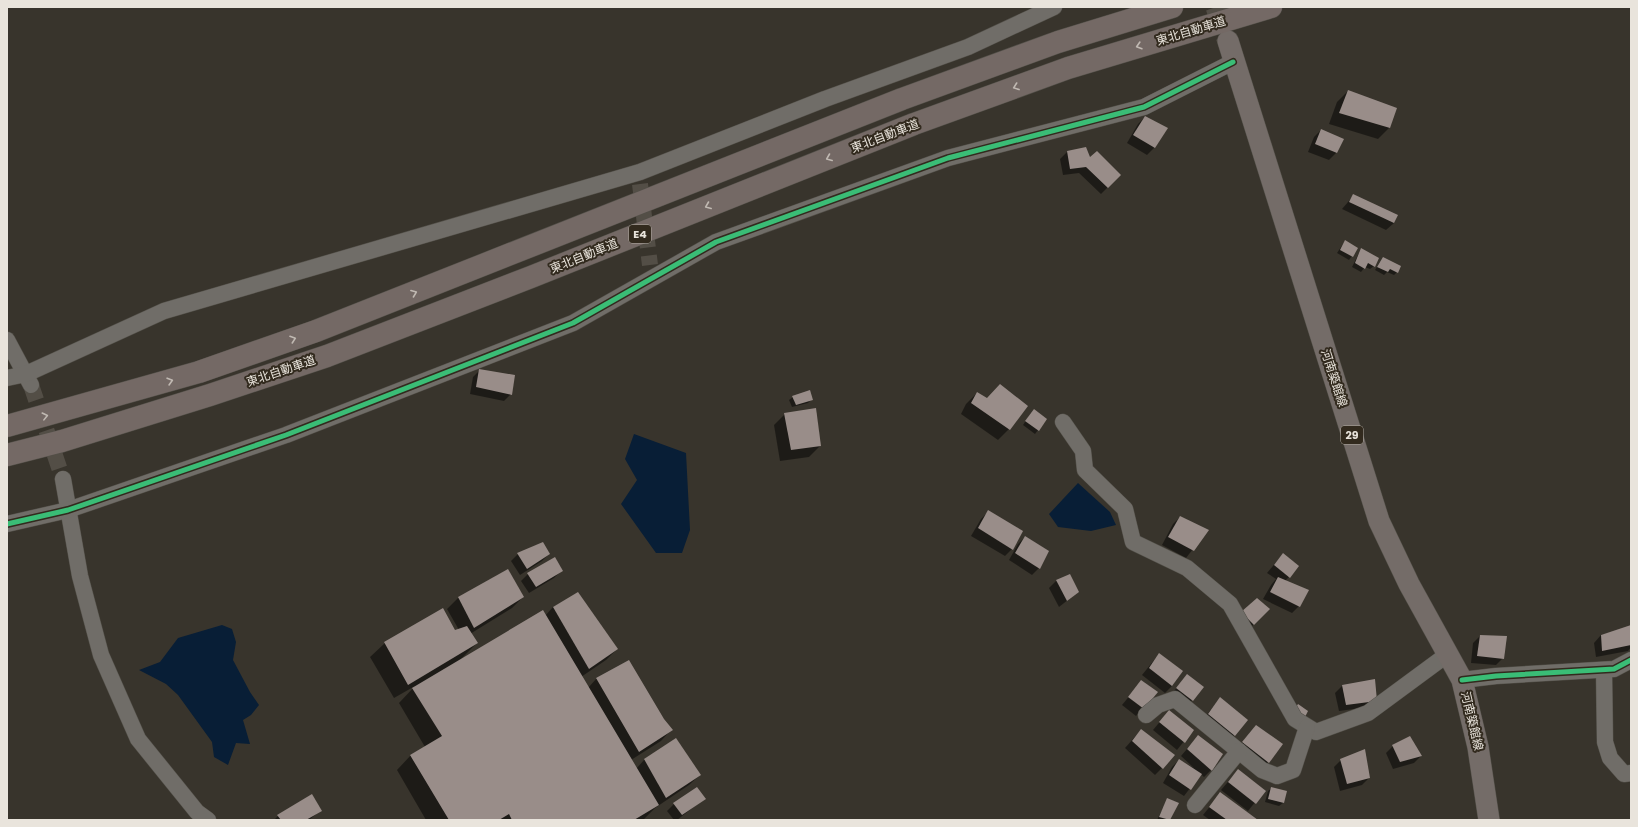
<svg xmlns="http://www.w3.org/2000/svg" width="1638" height="827" font-family="Poppins,'Noto Sans JP',sans-serif">
  <style>
    .water { fill: #081e36 }
    .shadow { fill: #0007 }
    .building { fill: #998d89 }
    .lines { fill: none; stroke-linecap: round; stroke-linejoin: round }
    .minor-tunnel { stroke: #534e46; stroke-width: 16; stroke-dasharray: 16 8; stroke-linecap: butt }
    .major-tunnel { stroke: #534e46; stroke-width: 21; stroke-dasharray: 21 10; stroke-linecap: butt }
    .minor-casing { stroke: #535049; stroke-width: 17 }
    .major-casing { stroke: #535049; stroke-width: 22 }
    .highway-casing { stroke: #535049; stroke-width: 23 }
    .minor { stroke: #706d68; stroke-width: 16 }
    .major { stroke: #746c68; stroke-width: 21 }
    .highway { stroke: #746965; stroke-width: 22 }
    .cycleway-casing { stroke: #322a1e; stroke-width: 8 }
    .cycleway { stroke: #3abd76; stroke-width: 5 }
    .oneway { stroke: #c0b9b2 }
    .labels { text-anchor: middle; stroke-width: 4; stroke-linejoin: round; paint-order: stroke }
    .shield { fill: #322a1e; stroke: #b2aca3; stroke-width: 1 }
    .shield-label { font-size: 11px; font-weight: bold; fill: #e9e4dc }
    .street-label { font-size: 12px; fill: #e9e4dc; stroke: #322a1e }
  </style>
  <rect width="100%" height="100%" fill="#38342c"/>
  <!-- water -->
  <g class="water">
    <polygon points="634,434 686,453 690,530 682,553 656,553 621,504 637,480 625,459"/>
    <polygon points="1078,483 1110,512 1116,525 1091,531 1058,527 1049,514"/>
    <polygon points="222,625 232,629 236,642 233,660 250,692 259,705 251,715 243,720 250,744 236,743 228,765 214,757 212,742 178,695 166,684 139,670 160,662 178,638"/>
  </g>
  <!-- shadow -->
  <g class="shadow">
    <polygon points="1348,91 1396,109 1389,128 1378,139 1329,124 1337,102"/>
    <polygon points="1145,117 1154,148 1147,155 1127,143 1138,124"/>
    <polygon points="1321,130 1342,140 1336,153 1329,160 1308,152 1314,137"/>
    <polygon points="1067,152 1120,175 1101,194 1079,173 1063,175 1060,159"/>
    <polygon points="1354,195 1394,223 1386,230 1342,209"/>
    <polygon points="1345,241 1352,256 1349,260 1337,253"/>
    <polygon points="1361,249 1374,266 1370,269 1365,267 1361,272 1352,267"/>
    <polygon points="1380,262 1397,272 1394,275 1387,272 1384,275 1375,270"/>
    <polygon points="480,370 511,394 504,401 470,394 473,377"/>
    <polygon points="977,393 1009,429 998,440 961,414 966,404"/>
    <polygon points="793,397 811,400 808,403 792,407 789,400"/>
    <polygon points="1031,413 1038,430 1035,434 1023,425"/>
    <polygon points="785,414 820,446 809,457 780,461 774,425"/>
    <polygon points="988,512 1012,549 1005,556 971,536 981,519"/>
    <polygon points="1180,517 1207,531 1186,558 1162,545 1173,524"/>
    <polygon points="1025,537 1039,568 1032,575 1009,560 1018,544"/>
    <polygon points="518,554 549,554 542,561 520,575 511,561"/>
    <polygon points="1283,554 1289,577 1285,581 1299,606 1292,613 1263,599 1271,585 1276,579 1267,573"/>
    <polygon points="507,570 523,597 512,608 470,634 477,643 461,659 545,616 553,607 578,594 617,649 606,660 581,677 588,688 596,679 629,661 663,719 671,730 661,741 631,760 636,769 644,760 676,739 700,775 689,785 655,808 643,820 426,820 397,770 411,755 425,747 399,703 415,686 394,698 370,657 385,643 459,630 447,609 458,598"/>
    <polygon points="562,570 554,578 529,593 521,581 528,574"/>
    <polygon points="1069,575 1078,592 1059,607 1049,588 1056,581"/>
    <polygon points="1269,609 1246,632 1235,619"/>
    <polygon points="1631,627 1631,647 1628,651 1596,657 1594,643 1601,635"/>
    <polygon points="1480,636 1503,658 1496,665 1471,663 1473,643"/>
    <polygon points="1159,654 1172,686 1165,693 1142,675"/>
    <polygon points="1187,675 1203,687 1185,708 1170,696"/>
    <polygon points="1374,680 1369,707 1339,711 1335,693 1342,686"/>
    <polygon points="1141,682 1143,708 1136,716 1122,705"/>
    <polygon points="1220,698 1247,720 1227,743 1202,721"/>
    <polygon points="1169,711 1193,730 1177,750 1153,730"/>
    <polygon points="1256,727 1268,762 1261,769 1236,749"/>
    <polygon points="1141,730 1162,768 1155,775 1125,748"/>
    <polygon points="1198,736 1222,754 1211,770 1204,777 1201,774 1184,796 1163,783 1172,767 1179,760 1194,768 1181,756"/>
    <polygon points="1393,746 1421,756 1414,763 1393,769 1386,753"/>
    <polygon points="1341,760 1369,778 1362,785 1340,791 1334,767"/>
    <polygon points="1238,770 1264,791 1248,811 1221,790"/>
    <polygon points="1272,788 1285,792 1283,803 1279,806 1265,802 1268,791"/>
    <polygon points="696,789 704,799 677,820 674,820 667,811 674,804"/>
    <polygon points="1221,793 1256,820 1210,820 1203,815"/>
    <polygon points="1168,799 1177,803 1169,820 1157,820"/>
    <polygon points="320,811 309,820 274,820 278,816"/>
  </g>
  <!-- building -->
  <g class="building">
    <polygon points="1348,90 1397,108 1390,128 1339,113"/>
    <polygon points="1145,116 1168,128 1155,148 1133,135"/>
    <polygon points="1321,129 1344,139 1337,153 1315,144"/>
    <polygon points="1086,147 1090,157 1097,151 1121,175 1108,188 1086,167 1070,169 1067,151"/>
    <polygon points="1353,194 1398,215 1394,223 1349,202"/>
    <polygon points="1345,240 1358,248 1353,257 1340,250"/>
    <polygon points="1361,248 1379,258 1375,267 1368,263 1365,269 1355,263"/>
    <polygon points="1383,257 1401,266 1398,273 1390,269 1388,272 1377,267"/>
    <polygon points="479,369 515,375 512,395 476,387"/>
    <polygon points="1000,384 1028,406 1010,430 971,403 977,392 987,398"/>
    <polygon points="810,390 813,400 796,405 792,396"/>
    <polygon points="816,408 821,446 791,450 784,413"/>
    <polygon points="1034,409 1047,419 1039,431 1025,421"/>
    <polygon points="988,510 1023,531 1013,550 978,528"/>
    <polygon points="1180,516 1209,530 1194,551 1168,537"/>
    <polygon points="1025,536 1049,551 1040,569 1015,553"/>
    <polygon points="543,542 550,554 527,569 517,553"/>
    <polygon points="1283,553 1299,566 1290,578 1274,565"/>
    <polygon points="555,557 563,571 536,587 527,573"/>
    <polygon points="508,569 524,597 474,628 458,597"/>
    <polygon points="1070,574 1079,592 1067,601 1056,580"/>
    <polygon points="1278,577 1309,590 1300,607 1270,592"/>
    <polygon points="578,592 618,649 589,669 553,607"/>
    <polygon points="1257,598 1270,609 1254,625 1241,612"/>
    <polygon points="443,608 455,630 467,626 478,643 408,685 384,642"/>
    <polygon points="543,610 659,805 634,820 512,820 509,814 499,820 449,820 410,755 442,736 412,688"/>
    <polygon points="1631,625 1631,645 1602,651 1601,635"/>
    <polygon points="1480,635 1507,636 1504,659 1477,656"/>
    <polygon points="1159,653 1183,671 1172,686 1149,668"/>
    <polygon points="629,660 664,719 673,730 639,752 596,678"/>
    <polygon points="1187,674 1204,687 1193,701 1176,688"/>
    <polygon points="1375,679 1377,701 1346,705 1342,685"/>
    <polygon points="1141,680 1158,692 1144,709 1128,697"/>
    <polygon points="1220,697 1248,720 1235,736 1208,714"/>
    <polygon points="1298,704 1308,711 1305,717 1295,709"/>
    <polygon points="1169,710 1194,730 1185,743 1159,722"/>
    <polygon points="1256,725 1283,744 1269,763 1242,742"/>
    <polygon points="1141,729 1175,755 1163,769 1132,741"/>
    <polygon points="1198,735 1223,754 1212,771 1187,749"/>
    <polygon points="1410,736 1422,756 1400,762 1392,745"/>
    <polygon points="676,738 701,775 666,798 644,759"/>
    <polygon points="1365,749 1370,778 1347,784 1340,759"/>
    <polygon points="1179,759 1202,774 1191,790 1169,775"/>
    <polygon points="1238,769 1266,791 1256,804 1228,782"/>
    <polygon points="697,787 706,799 682,815 673,803"/>
    <polygon points="1271,787 1287,791 1284,803 1268,799"/>
    <polygon points="1220,792 1258,820 1227,820 1209,807"/>
    <polygon points="312,794 322,811 306,820 281,820 277,815"/>
    <polygon points="1167,798 1179,803 1170,820 1159,817"/>
  </g>
  <g class="lines">
    <!-- minor-tunnel -->
    <g class="minor-tunnel">
      <polyline points="640,184 650,265"/>
      <polyline points="31,385 63,479"/>
    </g>
    <!-- major-tunnel -->
    <polyline class="major-tunnel" points="1216,7 1227,39"/>
    <defs>
      <g id="minor">
        <polyline points="7,340 31,385"/>
        <polyline points="7,378 26,374 164,311 640,172 825,99 968,47 1054,7"/>
        <polyline points="1063,422 1083,451 1085,470 1125,509 1133,542 1187,568 1230,604 1295,719 1316,732 1368,713 1448,654"/>
        <polyline points="63,479 80,576 101,655 138,739 197,812 208,820"/>
        <polyline points="7,524 68,510 286,435 573,323 716,242 948,158 1144,107 1233,62"/>
        <polyline points="1604,670 1605,742 1610,758 1624,774 1631,773"/>
        <polyline points="1462,680 1496,676 1614,669 1631,660"/>
        <polyline points="1146,715 1158,705 1175,699 1262,770 1277,776 1293,770 1307,727"/>
        <polyline points="1195,805 1239,751"/>
      </g>
      <polyline id="major" points="1228,41 1379,521 1409,584 1462,680 1478,747 1489,820"/>
      <g id="highway">
        <polyline points="7,426 199,372 316,331 902,99 1058,42 1172,7"/>
        <polyline points="7,455 62,441 210,395 327,356 531,277 914,124 1068,68 1271,7"/>
      </g>
    </defs>
    <!-- minor casing -->
    <use href="#minor" class="minor-casing"/>
    <!-- major casing -->
    <use href="#major" class="major-casing"/>
    <!-- highway casing -->
    <use href="#highway" class="highway-casing"/>
    <!-- minor -->
    <use href="#minor" class="minor"/>
    <!-- major -->
    <use href="#major" class="major"/>
    <!-- highway -->
    <use href="#highway" class="highway"/>
    <defs>
      <g id="cycleway">
        <polyline points="7,524 68,510 286,435 573,323 716,242 948,158 1144,107 1233,62"/>
        <polyline points="1462,680 1496,676 1614,669 1631,660"/>
      </g>
    </defs>
    <!-- cycleway casing -->
    <use href="#cycleway" class="cycleway-casing"/>
    <!-- cycleway -->
    <use href="#cycleway" class="cycleway"/>
  </g>
  <!-- one-way arrows -->
  <defs><path id="oneway-chevron" d="M-2-3.5L2.5 0L-2 3.5" fill="none" stroke-width="1.6" stroke-linecap="round" stroke-linejoin="round"/></defs>
  <g class="oneway">
    <use href="#oneway-chevron" transform="translate(1139 46) rotate(163)"/>
    <use href="#oneway-chevron" transform="translate(1016 87) rotate(160)"/>
    <use href="#oneway-chevron" transform="translate(829 158) rotate(158)"/>
    <use href="#oneway-chevron" transform="translate(708 206) rotate(158)"/>
    <use href="#oneway-chevron" transform="translate(414 293) rotate(-21)"/>
    <use href="#oneway-chevron" transform="translate(293 339) rotate(-19)"/>
    <use href="#oneway-chevron" transform="translate(170 381) rotate(-16)"/>
    <use href="#oneway-chevron" transform="translate(45 416) rotate(-14)"/>
  </g>
  <g class="labels">
    <!-- shield labels -->
    <g class="shield">
      <rect x="629" y="225" width="22" height="18" rx="3"/>
      <rect x="1341" y="426" width="22" height="18" rx="3"/>
    </g>
    <g class="shield-label">
      <text x="640" y="238">E4</text>
      <text x="1352" y="439">29</text>
    </g>
    <!-- street labels -->
    <g class="street-label">
      <text transform="translate(1191 31) rotate(-17)" y="4">東北自動車道</text>
      <text transform="translate(885 136) rotate(-21)" y="4">東北自動車道</text>
      <text transform="translate(584 256) rotate(-22)" y="4">東北自動車道</text>
      <text transform="translate(281 371) rotate(-19)" y="4">東北自動車道</text>
      <text transform="translate(1334 378) rotate(72)" y="4">河南築館線</text>
      <text transform="translate(1472 721) rotate(77)" y="4">河南築館線</text>
    </g>
  </g>
  <!-- border -->
  <rect width="1638" height="827" fill="none" stroke="#e9e4dc" stroke-width="16"/>
</svg>
